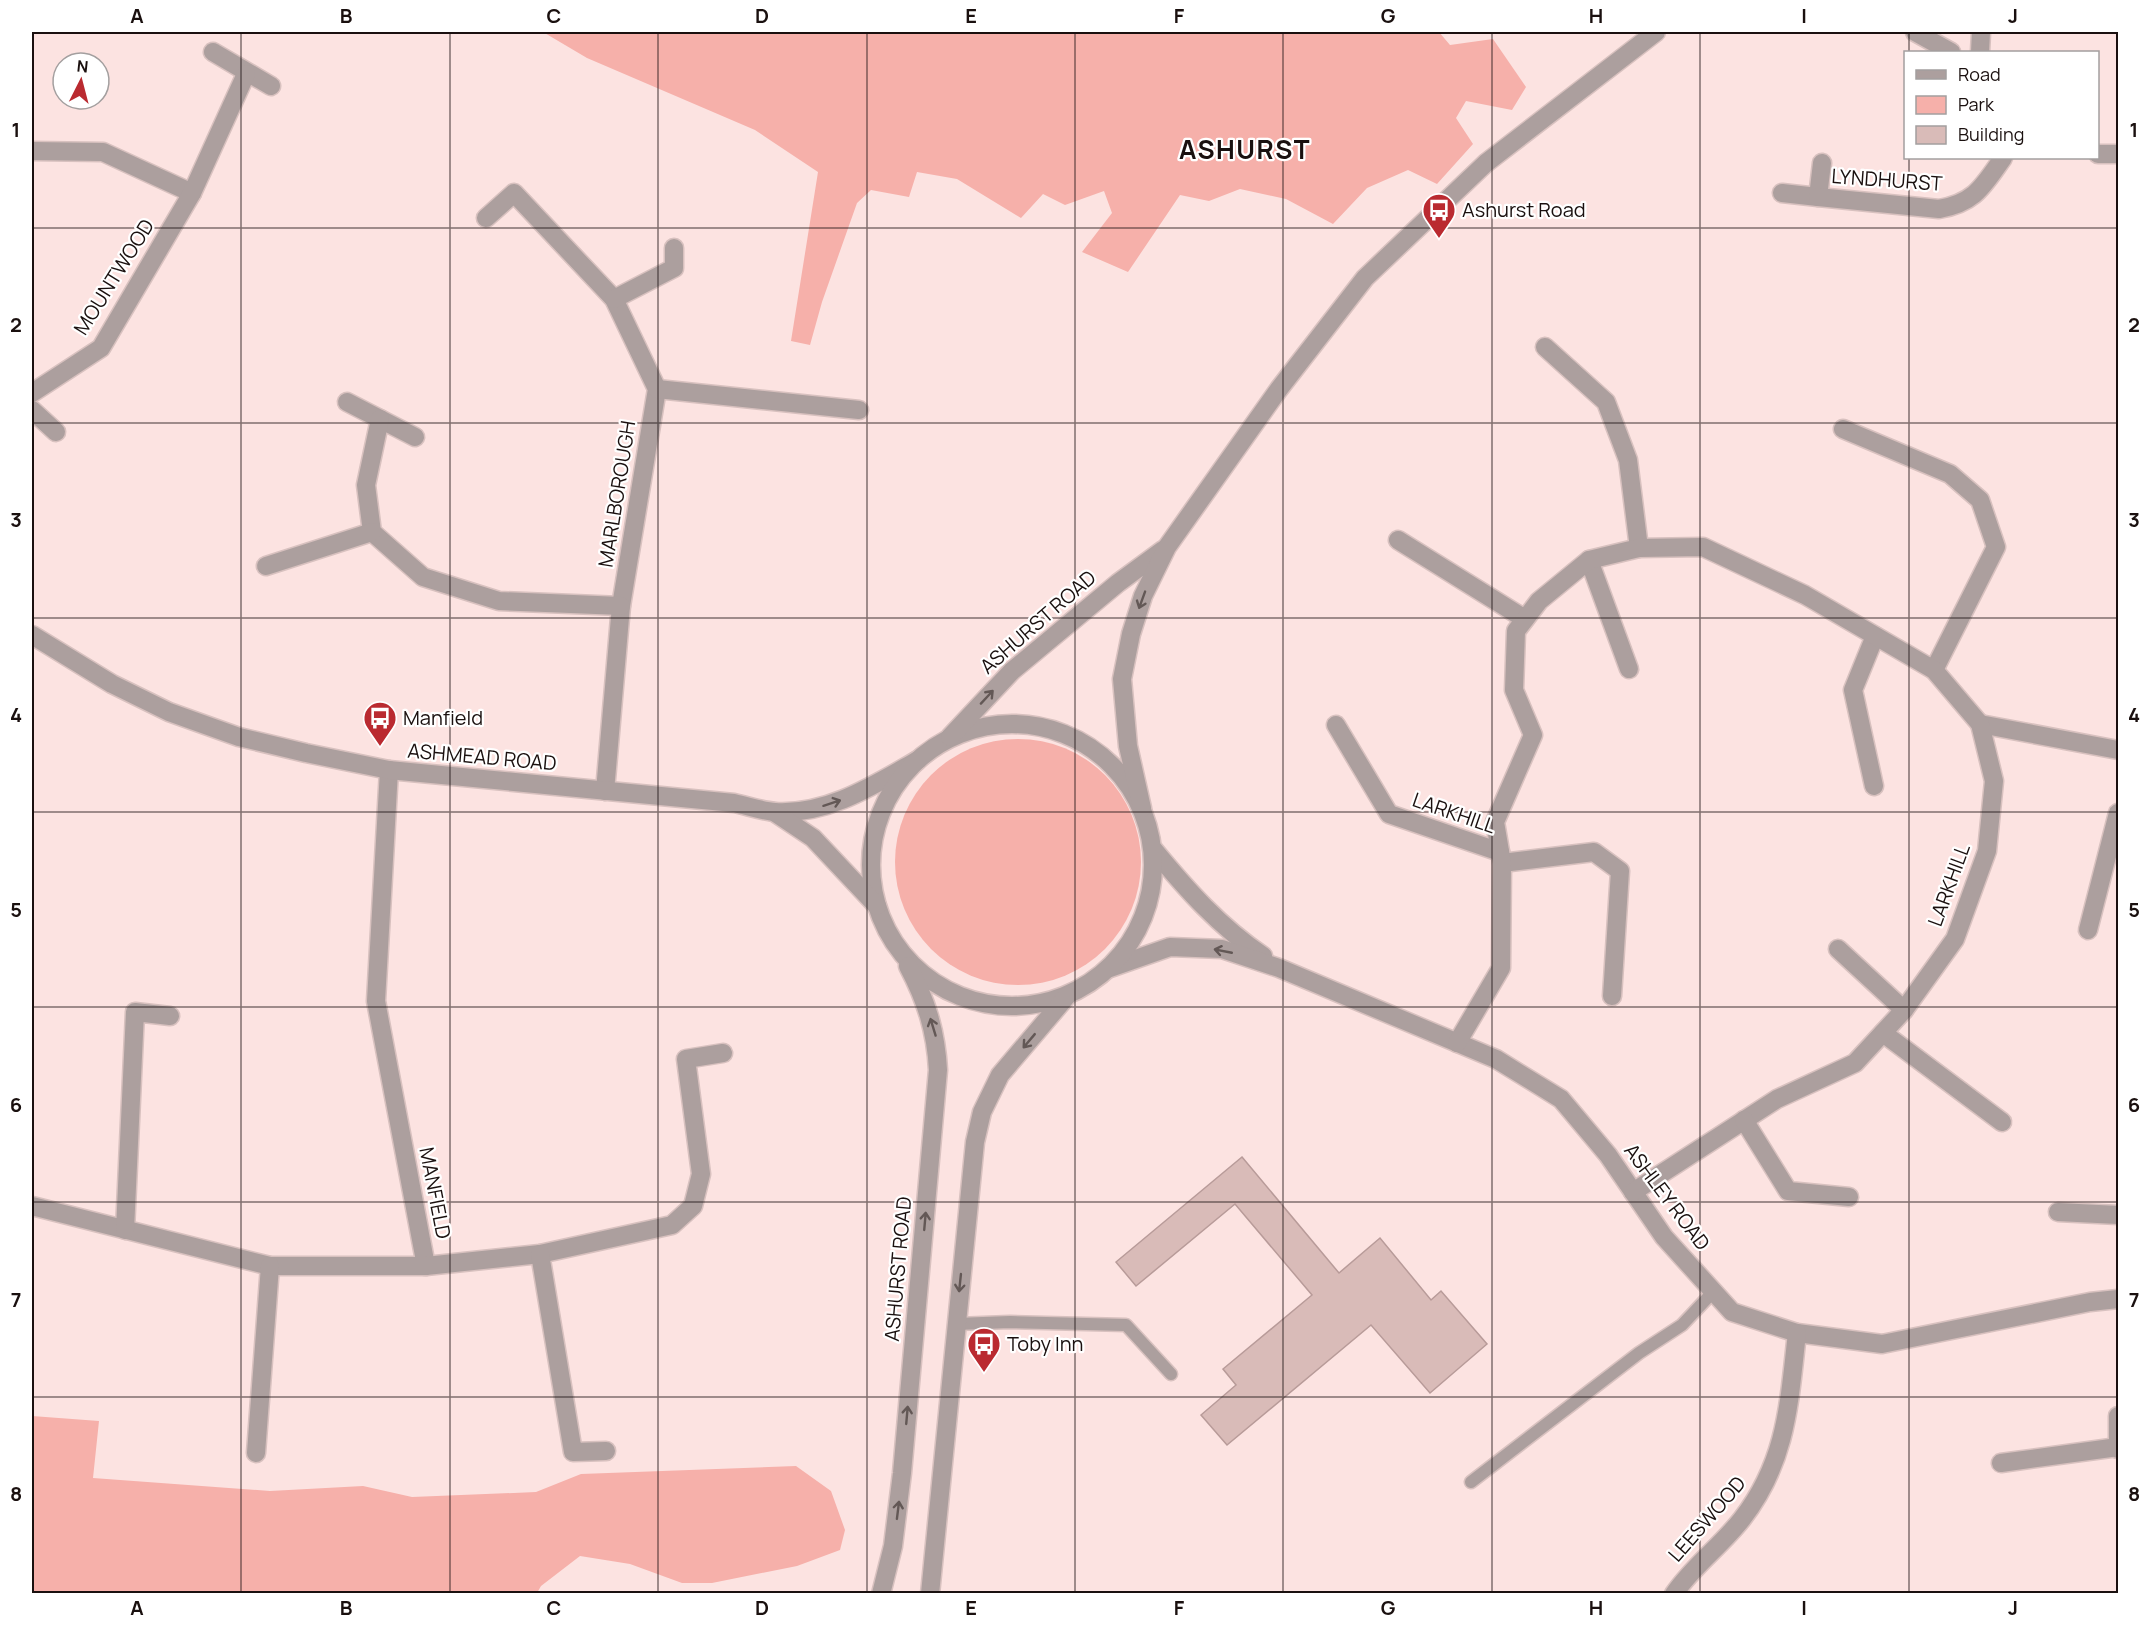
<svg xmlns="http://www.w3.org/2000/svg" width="2150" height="1625" font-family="Manrope,sans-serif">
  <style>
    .green { fill: #f6b0aa }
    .building { fill: #d9bbb8; stroke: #b89b99; stroke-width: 1.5 }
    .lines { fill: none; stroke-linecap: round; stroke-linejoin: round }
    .service-casing { stroke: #d8c1bf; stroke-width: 15 }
    .minor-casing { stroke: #d8c1bf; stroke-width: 21 }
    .tertiary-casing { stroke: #d8c1bf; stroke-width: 21 }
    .service { stroke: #ac9f9e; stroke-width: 12 }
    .minor { stroke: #ac9f9e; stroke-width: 18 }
    .tertiary { stroke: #ac9f9e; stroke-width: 18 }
    .oneway { stroke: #635856 }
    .grid { fill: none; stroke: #1a100f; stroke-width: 1.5; stroke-opacity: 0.55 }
    .labels { text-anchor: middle; stroke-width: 4.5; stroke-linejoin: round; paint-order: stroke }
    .street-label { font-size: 20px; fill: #1a100f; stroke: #fff }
    .poi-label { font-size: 20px; fill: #1a100f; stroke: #fff; text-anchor: start }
    .district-label { font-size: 26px; font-weight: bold; letter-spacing: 1.5px; fill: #1a100f; stroke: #fff }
    .neatline { fill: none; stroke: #1a100f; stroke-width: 2 }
    .grid-label { font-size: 20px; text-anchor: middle; font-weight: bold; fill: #1a100f }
  </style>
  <rect width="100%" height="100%" fill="#fce3e1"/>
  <!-- green -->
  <g class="green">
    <polygon points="543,32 1439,32 1450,45 1493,39 1526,87 1512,110 1466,101 1456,118 1473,144 1437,184 1408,170 1367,188 1333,224 1286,199 1240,189 1209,201 1180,195 1128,272 1082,252 1112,213 1104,191 1065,205 1043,194 1021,218 957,179 917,172 909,197 871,190 857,203 822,302 810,345 791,341 818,172 755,130 587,58"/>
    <circle cx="1018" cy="862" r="123"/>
    <polygon points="32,1416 99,1421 93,1478 270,1491 363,1486 412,1497 536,1492 581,1474 796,1466 831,1491 845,1530 840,1550 797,1566 712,1583 682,1583 630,1564 580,1556 541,1586 537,1593 32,1593"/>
  </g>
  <!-- building -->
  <polygon class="building" points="1242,1157 1339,1273 1380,1238 1431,1300 1441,1291 1487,1344 1430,1393 1371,1325 1227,1445 1201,1415 1236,1385 1223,1369 1312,1295 1235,1204 1136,1286 1116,1262"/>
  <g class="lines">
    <defs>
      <g id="service">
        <polyline points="956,1324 1010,1322 1126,1325 1171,1374"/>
        <polyline points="1471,1482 1639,1353 1682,1325 1713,1292"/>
      </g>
      <g id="minor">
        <polyline points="1915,32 1951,52"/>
        <polyline points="213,52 271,86"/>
        <polyline points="1980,52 1981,32"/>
        <polyline points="32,151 103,152 192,193"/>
        <polyline points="2098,154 2118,154"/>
        <polyline points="1782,193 1818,197 1822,163"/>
        <path d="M 1818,197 L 1939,209 C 1975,203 1983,186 2003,158"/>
        <polyline points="486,218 514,193 614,299 657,389 621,606 605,791"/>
        <polyline points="614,299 674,268 674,248"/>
        <polyline points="1545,347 1606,402 1628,460 1639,548"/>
        <polyline points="657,389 859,410"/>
        <polyline points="32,393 101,348 192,193 246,74"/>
        <polyline points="347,402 415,437"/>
        <polyline points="32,410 56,432"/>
        <polyline points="380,419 366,485 372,532 423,577 499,601 621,606"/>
        <polyline points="1843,429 1950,474 1980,500 1996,547 1934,670"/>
        <polyline points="1398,540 1525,619"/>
        <polyline points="1589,560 1629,669"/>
        <polyline points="266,566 372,532"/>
        <polyline points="1980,724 2118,750"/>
        <polyline points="1336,725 1389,814 1500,852"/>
        <polyline points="389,770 376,1001 426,1266"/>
        <polyline points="1874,786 1853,690 1875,636"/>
        <path d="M 1154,850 C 1187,890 1219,926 1263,956"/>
        <polyline points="1502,863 1594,852 1620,871 1612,996"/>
        <polyline points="2088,930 2118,813"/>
        <polyline points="1838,949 1904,1010"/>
        <polyline points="1110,968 1170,947 1222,949 1279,968 1496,1059 1561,1099 1608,1155 1664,1237 1732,1312 1797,1333 1882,1344 2090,1302 2118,1299"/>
        <polyline points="1883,1033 2002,1122"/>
        <polyline points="1457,1043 1501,968 1502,863 1495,822 1533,735 1514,690 1516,631 1539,601 1589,560 1639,548 1703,547 1805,595 1934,670 1980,724 1994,781 1987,851 1955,939 1904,1010 1855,1063 1777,1099 1633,1192"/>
        <polyline points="1744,1120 1788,1191 1849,1197"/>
        <polyline points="32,1206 270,1266 426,1266 540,1254 672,1225 693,1206 701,1174 686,1059 723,1053"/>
        <polyline points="2058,1212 2118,1215"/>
        <polyline points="125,1230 135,1012 170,1016"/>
        <polyline points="540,1254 573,1452 606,1451"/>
        <polyline points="2118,1416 2118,1449"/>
        <polyline points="256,1453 270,1266"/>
        <polyline points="2001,1463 2118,1447"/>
        <path d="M 1674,1594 C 1693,1566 1721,1546 1742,1519 C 1787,1461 1789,1403 1797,1333"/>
      </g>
      <g id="tertiary">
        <path d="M 32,635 L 112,684 L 169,712 L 239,737 L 306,753 L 389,770 L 734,803 C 748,806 762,811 775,812 C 828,815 874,785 918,760"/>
        <circle cx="1012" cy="865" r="141"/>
        <polyline points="950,737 1012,671 1118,583 1163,550"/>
        <polyline points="1142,808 1128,746 1122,679 1131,634 1143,596 1167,547 1279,389 1365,278 1486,163 1656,32"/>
        <polyline points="774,812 813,838 877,906"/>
        <path d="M 881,1594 L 893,1546 L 902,1473 L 938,1070 C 936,1031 926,1000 908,966"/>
        <polyline points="930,1594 975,1142 982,1112 1000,1075 1067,996"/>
      </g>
    </defs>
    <!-- service casing -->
    <use href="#service" class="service-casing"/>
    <!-- minor casing -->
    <use href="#minor" class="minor-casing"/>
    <!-- tertiary casing -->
    <use href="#tertiary" class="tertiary-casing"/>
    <!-- service -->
    <use href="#service" class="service"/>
    <!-- minor -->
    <use href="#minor" class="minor"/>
    <!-- tertiary -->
    <use href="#tertiary" class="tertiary"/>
  </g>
  <!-- one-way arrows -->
  <defs><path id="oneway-shaft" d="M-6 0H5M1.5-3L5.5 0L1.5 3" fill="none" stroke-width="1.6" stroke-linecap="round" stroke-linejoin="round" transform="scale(1.5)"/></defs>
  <g class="oneway">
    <use href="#oneway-shaft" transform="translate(1142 600) rotate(110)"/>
    <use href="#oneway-shaft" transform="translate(987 697) rotate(-47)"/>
    <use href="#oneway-shaft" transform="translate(832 803) rotate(-18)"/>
    <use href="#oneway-shaft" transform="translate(1223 951) rotate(-169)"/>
    <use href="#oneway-shaft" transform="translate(933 1027) rotate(-107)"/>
    <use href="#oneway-shaft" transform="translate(1029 1041) rotate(130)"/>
    <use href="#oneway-shaft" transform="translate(925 1221) rotate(-85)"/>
    <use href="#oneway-shaft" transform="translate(960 1283) rotate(96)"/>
    <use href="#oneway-shaft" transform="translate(907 1415) rotate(-85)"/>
    <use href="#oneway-shaft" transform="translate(898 1510) rotate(-83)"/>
  </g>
  <!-- grid -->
  <path class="grid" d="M 241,32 L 241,1594M 450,32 L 450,1594M 658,32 L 658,1594M 867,32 L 867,1594M 1075,32 L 1075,1594M 1283,32 L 1283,1594M 1492,32 L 1492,1594M 1700,32 L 1700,1594M 1909,32 L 1909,52M 1909,158 L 1909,1594M 32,228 L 2118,228M 32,423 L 2118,423M 32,618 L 2118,618M 32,812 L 2118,812M 32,1007 L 2118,1007M 32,1202 L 2118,1202M 32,1397 L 2118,1397"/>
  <!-- icons -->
  <defs>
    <symbol id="bus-pin" viewBox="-11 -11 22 30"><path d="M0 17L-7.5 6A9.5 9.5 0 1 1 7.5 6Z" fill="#ba2a30" stroke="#fff"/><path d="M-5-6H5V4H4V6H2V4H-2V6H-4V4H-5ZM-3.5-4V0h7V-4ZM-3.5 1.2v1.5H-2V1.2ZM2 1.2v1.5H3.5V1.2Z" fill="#fff"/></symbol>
  </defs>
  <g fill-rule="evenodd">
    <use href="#bus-pin" x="1420" y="191" width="38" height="52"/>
    <use href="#bus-pin" x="361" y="699" width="38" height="52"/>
    <use href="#bus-pin" x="965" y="1325" width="38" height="52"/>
  </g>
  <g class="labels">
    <!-- street labels -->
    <g class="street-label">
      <text transform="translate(1887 180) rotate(4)" y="7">LYNDHURST</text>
      <text transform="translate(114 277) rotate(-58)" y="7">MOUNTWOOD</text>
      <text transform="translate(617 494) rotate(-81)" y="7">MARLBOROUGH</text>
      <text transform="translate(1038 622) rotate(-41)" y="7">ASHURST ROAD</text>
      <text transform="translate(482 757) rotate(5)" y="7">ASHMEAD ROAD</text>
      <text transform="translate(1454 813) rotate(19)" y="7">LARKHILL</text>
      <text transform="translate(1949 885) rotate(-70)" y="7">LARKHILL</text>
      <text transform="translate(435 1193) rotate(79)" y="7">MANFIELD</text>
      <text transform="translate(1667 1197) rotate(53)" y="7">ASHLEY ROAD</text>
      <text transform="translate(898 1269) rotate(-85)" y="7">ASHURST ROAD</text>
      <text transform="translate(1707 1519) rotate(-49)" y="7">LEESWOOD</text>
    </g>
    <!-- poi labels -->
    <g class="poi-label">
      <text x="1462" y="217">Ashurst Road</text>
      <text x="403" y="725">Manfield</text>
      <text x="1007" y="1351">Toby Inn</text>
    </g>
    <!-- district labels -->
    <g class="district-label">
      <text x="1245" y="159">ASHURST</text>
    </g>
  </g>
  <!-- border -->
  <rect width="2150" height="1625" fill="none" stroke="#ffffff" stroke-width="66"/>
  <!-- legend -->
  <rect x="1904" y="51" width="195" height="108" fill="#ffffff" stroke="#a39f9f" stroke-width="1.5"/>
  <rect x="1916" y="70" width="30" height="9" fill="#ac9f9e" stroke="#a39f9f" stroke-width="1.5"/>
  <text x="1958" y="81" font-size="18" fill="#1a100f">Road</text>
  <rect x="1916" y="96" width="30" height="18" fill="#f6b0aa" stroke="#a39f9f" stroke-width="1.5"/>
  <text x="1958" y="111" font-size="18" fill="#1a100f">Park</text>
  <rect x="1916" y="126" width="30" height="18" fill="#d9bbb8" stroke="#a39f9f" stroke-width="1.5"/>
  <text x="1958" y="141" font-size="18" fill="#1a100f">Building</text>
  <!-- north arrow -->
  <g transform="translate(81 81) rotate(6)"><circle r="28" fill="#ffffff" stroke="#a39f9f" stroke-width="1.5"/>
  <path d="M0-4.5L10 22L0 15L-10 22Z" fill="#ba2a30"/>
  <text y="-9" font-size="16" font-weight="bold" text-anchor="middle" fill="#1a100f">N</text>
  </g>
  <rect x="33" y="33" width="2084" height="1559" class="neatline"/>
  <g class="grid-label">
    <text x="137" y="23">A</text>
    <text x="346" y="23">B</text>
    <text x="554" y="23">C</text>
    <text x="762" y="23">D</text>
    <text x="971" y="23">E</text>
    <text x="1179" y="23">F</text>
    <text x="1388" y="23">G</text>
    <text x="1596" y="23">H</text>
    <text x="1804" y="23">I</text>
    <text x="2013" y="23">J</text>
    <text x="16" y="137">1</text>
    <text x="2134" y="137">1</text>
    <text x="16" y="332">2</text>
    <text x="2134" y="332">2</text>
    <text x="16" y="527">3</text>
    <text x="2134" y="527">3</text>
    <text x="16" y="722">4</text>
    <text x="2134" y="722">4</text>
    <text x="16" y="917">5</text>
    <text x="2134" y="917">5</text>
    <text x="16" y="1112">6</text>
    <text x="2134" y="1112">6</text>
    <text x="16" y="1307">7</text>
    <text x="2134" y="1307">7</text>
    <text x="16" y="1501">8</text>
    <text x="2134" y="1501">8</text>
    <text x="137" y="1615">A</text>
    <text x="346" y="1615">B</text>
    <text x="554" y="1615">C</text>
    <text x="762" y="1615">D</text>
    <text x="971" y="1615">E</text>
    <text x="1179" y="1615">F</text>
    <text x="1388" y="1615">G</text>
    <text x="1596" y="1615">H</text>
    <text x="1804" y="1615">I</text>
    <text x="2013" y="1615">J</text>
  </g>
</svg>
